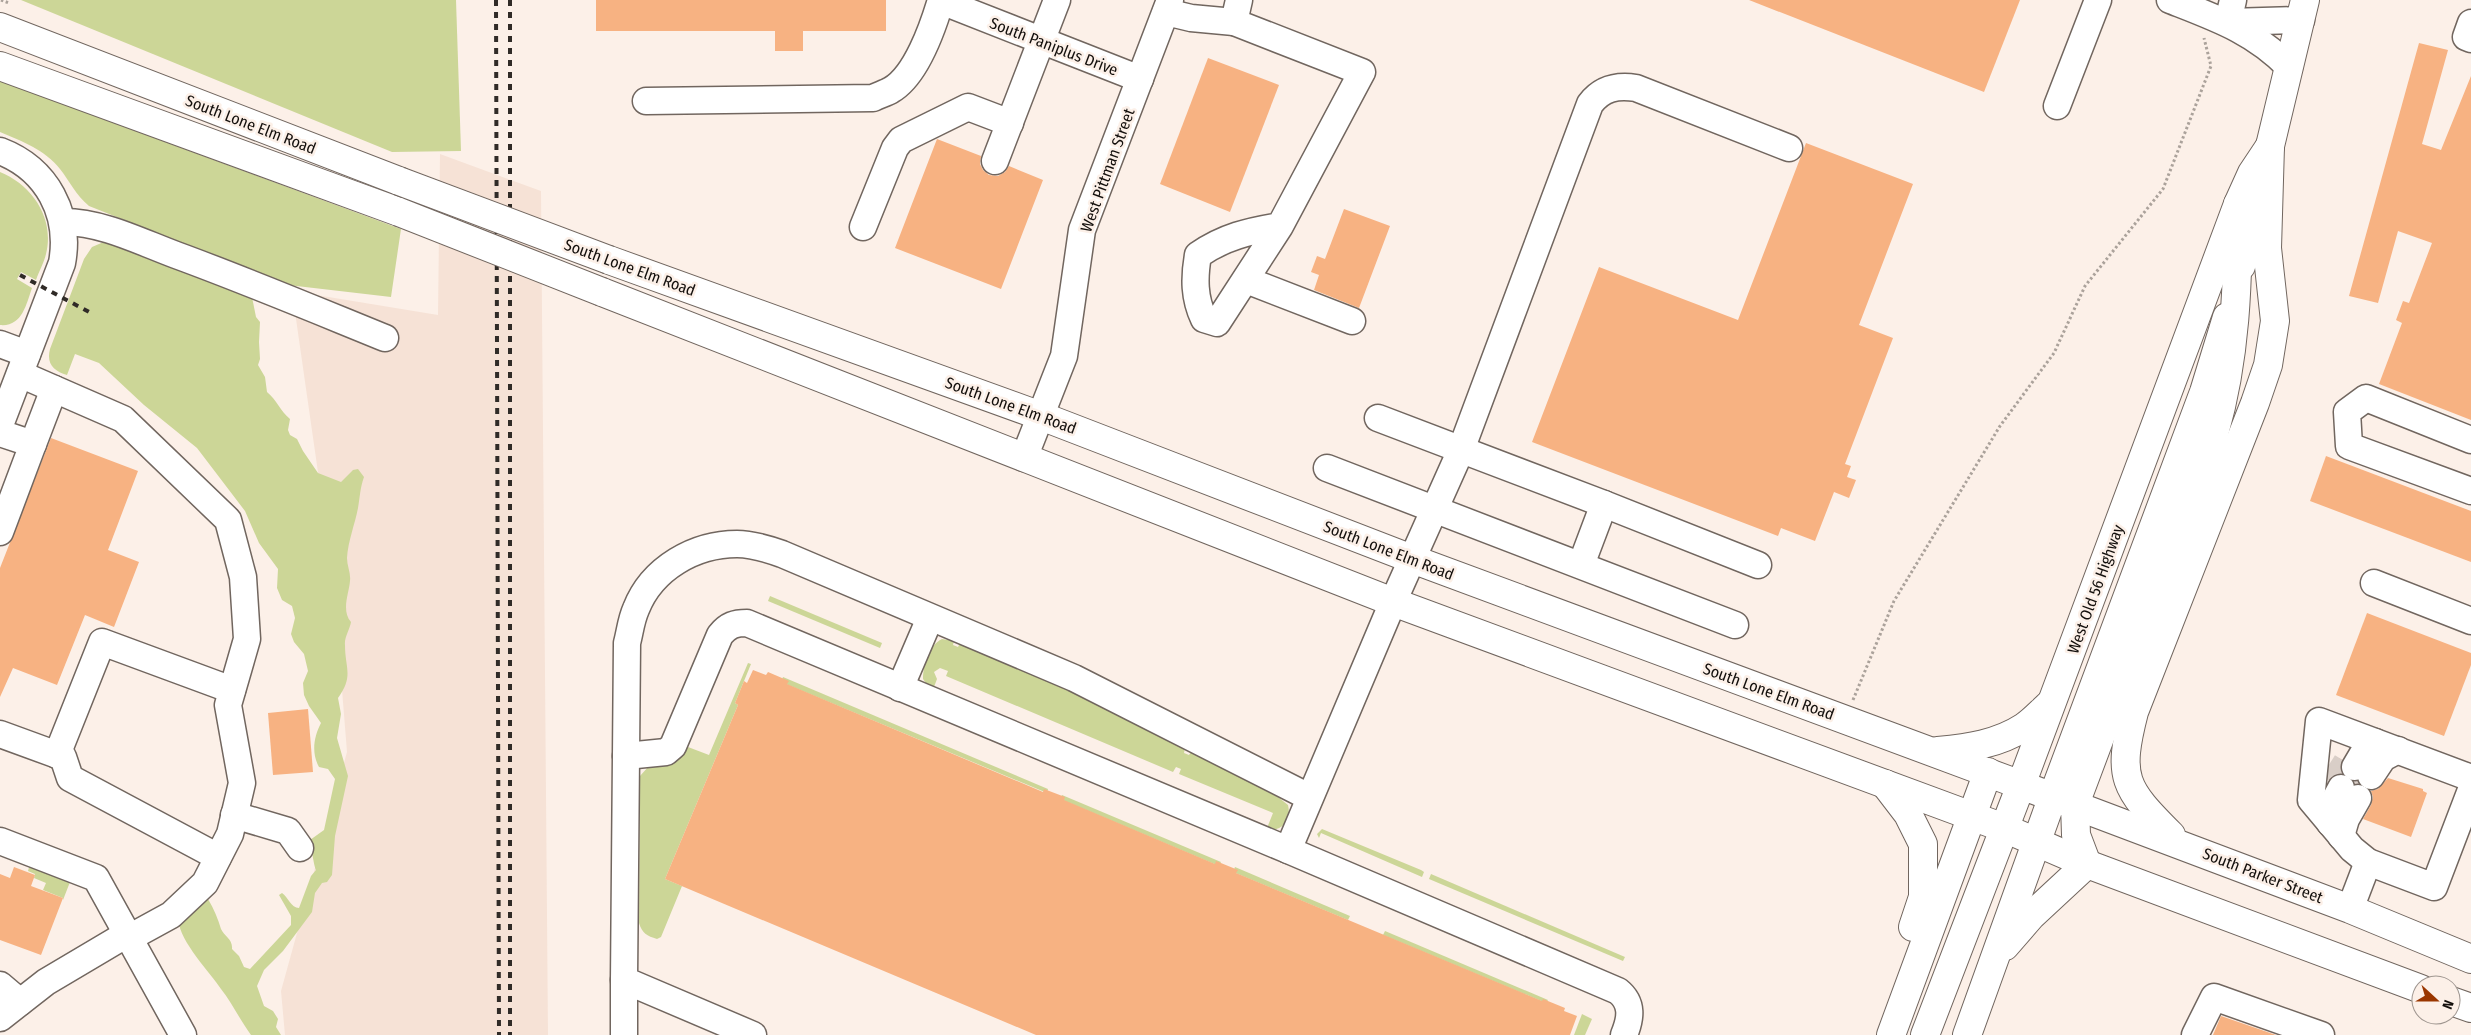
<svg xmlns="http://www.w3.org/2000/svg" width="2471" height="1035" font-family="'Fira Sans Condensed',sans-serif">
  <style>
    .built { fill: #f6e2d6 }
    .green { fill: #ccd697 }
    .building { fill: #f7b282 }
    .lines { fill: none; stroke-linecap: round; stroke-linejoin: round }
    .minor-tunnel { stroke: #d9cec7; stroke-width: 26; stroke-dasharray: 26 13; stroke-linecap: butt }
    .minor-casing { stroke: #71665f; stroke-width: 29 }
    .major-casing { stroke: #71665f; stroke-width: 30 }
    .highway-casing { stroke: #71665f; stroke-width: 30 }
    .path { stroke: #aba29b; stroke-width: 3; stroke-dasharray: 2.5 2.5; stroke-linecap: butt }
    .minor { stroke: #fff; stroke-width: 26 }
    .major { stroke: #fff; stroke-width: 28 }
    .highway { stroke: #fff; stroke-width: 28 }
    .rail { stroke: #302b27; stroke-width: 4; stroke-dasharray: 6 6; stroke-linecap: butt }
    .major-bridge-casing { stroke: #71665f; stroke-width: 30; stroke-linecap: butt }
    .major-bridge { stroke: #fff; stroke-width: 28 }
    .labels { text-anchor: middle; stroke-width: 5; stroke-linejoin: round; paint-order: stroke }
    .street-label { font-size: 16px; fill: #130f0c; stroke: #fcf0e8 }
  </style>
  <rect width="100%" height="100%" fill="#fcf0e8"/>
  <!-- built -->
  <polygon class="built" points="440,154 541,191 548,1035 285,1035 281,991 347,752 333,577 292,291 438,315"/>
  <!-- green -->
  <g class="green">
    <polygon points="21,0 456,0 461,151 392,152"/>
    <path d="M 0,81 L 401,229 L 391,297 L 288,285 L 89,206 C 76,195 70,182 60,169 C 45,150 22,141 0,132 Z"/>
    <path d="M 0,172 C 32,185 55,218 46,254 C 44,263 39,271 36,280 L 21,272 L 17,279 L 32,288 C 26,305 22,327 0,325 Z"/>
    <path d="M 106,241 L 252,297 L 256,317 L 260,322 L 259,342 L 260,359 L 258,365 L 265,377 L 267,392 C 277,400 280,411 290,419 L 288,430 L 290,435 L 297,439 L 303,451 L 318,473 L 341,482 L 353,470 L 358,469 L 364,477 C 360,488 360,497 358,508 C 355,524 348,541 347,558 C 347,566 351,573 350,581 C 349,594 341,610 351,622 C 350,629 344,638 345,645 C 345,668 354,676 338,698 L 341,714 L 337,738 L 348,776 L 335,836 L 332,875 L 327,882 L 322,883 L 315,893 L 312,912 L 283,951 L 264,970 L 257,986 L 264,1006 L 273,1011 L 278,1019 L 276,1027 L 281,1035 L 251,1035 C 240,1020 232,1003 221,989 C 211,974 177,938 179,920 L 202,899 L 208,899 C 214,909 218,919 221,929 C 224,936 233,939 232,949 L 239,956 L 244,967 L 250,969 L 291,925 L 291,916 L 279,895 L 282,893 C 288,897 291,908 299,908 L 311,876 L 316,870 C 314,866 311,846 310,840 L 324,830 L 335,779 L 328,769 L 319,767 C 311,753 314,736 321,723 L 309,706 L 304,695 L 303,683 L 308,671 L 304,654 L 294,642 L 291,634 L 295,618 L 292,606 L 282,600 L 277,588 L 278,569 L 259,543 L 245,511 L 197,448 L 144,405 L 99,363 L 75,354 L 67,375 C 54,371 46,364 50,349 L 84,259 L 92,247 Z"/>
    <polygon points="770,596 882,643 880,648 768,601"/>
    <path d="M 942,639 L 954,641 L 953,645 L 958,647 L 960,643 L 1082,695 L 1185,748 L 1184,753 L 1189,755 L 1191,752 L 1278,797 L 1288,805 C 1291,817 1285,829 1272,830 L 1267,828 L 1273,813 L 1179,774 L 1181,769 L 1176,767 L 1173,772 L 946,676 L 948,671 L 940,668 L 934,672 L 937,679 L 934,687 L 928,686 L 923,679 C 923,666 929,645 942,639 Z"/>
    <path d="M 748,663 L 751,664 L 735,703 L 738,705 L 665,879 L 682,886 L 661,937 L 657,939 C 647,936 642,933 639,923 L 640,776 L 649,766 C 671,763 674,763 688,747 L 709,755 Z"/>
    <polygon points="783,677 1048,789 1047,793 781,682"/>
    <polygon points="1062,795 1221,862 1219,866 1060,799"/>
    <polygon points="1322,829 1421,870 1424,872 1422,877 1321,833 1319,838 1317,834"/>
    <polygon points="30,864 69,879 70,882 63,900 63,898 43,890 46,883 34,878 35,874 28,871"/>
    <polygon points="1235,867 1350,916 1348,920 1233,872"/>
    <polygon points="1431,874 1625,957 1623,961 1429,879"/>
    <polygon points="1385,931 1548,1000 1546,1003 1383,935"/>
    <polygon points="1582,1014 1592,1019 1585,1035 1574,1035"/>
  </g>
  <!-- building -->
  <g class="building">
    <polygon points="596,0 886,0 886,31 803,31 803,51 775,51 775,31 596,31"/>
    <polygon points="1749,0 2020,0 1984,92"/>
    <polygon points="2419,43 2448,50 2422,144 2441,150 2471,76 2471,420 2379,384 2402,323 2396,320 2403,301 2409,303 2432,243 2398,231 2378,303 2349,296"/>
    <polygon points="1208,58 1279,85 1230,212 1160,184"/>
    <polygon points="937,139 981,156 980,164 983,170 989,175 998,176 1005,172 1009,166 1043,180 1001,289 895,248"/>
    <polygon points="1806,143 1913,184 1859,325 1893,338 1845,464 1851,466 1847,477 1856,480 1849,498 1834,492 1815,541 1781,528 1778,536 1532,442 1599,267 1738,320"/>
    <polygon points="1344,209 1390,226 1359,308 1314,290 1319,275 1311,272 1317,256 1325,259"/>
    <polygon points="51,438 138,471 108,550 139,562 114,627 85,615 57,685 13,668 0,697 0,568"/>
    <polygon points="2326,456 2471,511 2471,562 2310,501"/>
    <polygon points="2367,613 2471,653 2471,665 2444,736 2336,695"/>
    <polygon points="753,670 766,675 768,672 789,681 787,684 1043,792 1044,789 1065,797 1064,800 1215,864 1216,861 1238,870 1236,873 1542,1001 1543,999 1565,1008 1564,1011 1577,1016 1570,1035 1036,1035 665,879 738,705 735,703 744,681 747,683"/>
    <polygon points="308,709 313,772 273,775 268,713"/>
    <polygon points="2339,758 2342,760 2342,773 2334,775 2328,780 2329,775"/>
    <polygon points="2388,778 2423,789 2423,791 2427,793 2411,837 2363,819 2371,805 2373,797 2371,791 2378,789"/>
    <polygon points="14,867 35,875 31,886 63,898 41,955 0,940 0,874 10,878"/>
    <polygon points="2221,1016 2276,1035 2213,1035"/>
  </g>
  <g class="lines">
    <!-- minor-tunnel -->
    <g class="minor-tunnel">
      <polyline points="2333,783 2346,762"/>
      <polyline points="2351,793 2364,772"/>
    </g>
    <defs>
      <g id="minor">
        <path d="M 1239,0 L 1234,22 L 1362,72 L 1280,226 L 1217,323 L 1204,319 C 1194,298 1194,278 1198,255 C 1224,237 1249,231 1280,226"/>
        <path d="M 2170,0 C 2216,18 2254,31 2289,67"/>
        <polyline points="941,1 1140,79"/>
        <polyline points="1166,12 1191,18 1234,22"/>
        <polyline points="2228,22 2233,0"/>
        <polyline points="2229,22 2301,20"/>
        <polyline points="2471,23 2466,37 2471,39"/>
        <path d="M 646,101 L 873,98 C 879,95 886,93 891,90 C 916,76 933,27 941,0"/>
        <polyline points="2057,106 2098,0"/>
        <path d="M 0,151 C 47,169 71,214 62,263 L 0,425"/>
        <polyline points="995,161 1057,0"/>
        <path d="M 64,222 C 102,222 141,242 176,255 C 247,281 316,310 385,338"/>
        <polyline points="863,227 895,148 901,140 968,107 1010,123"/>
        <polyline points="1246,280 1352,321"/>
        <polyline points="0,344 27,354"/>
        <polyline points="20,374 123,419 228,520 243,577 247,639 228,705 242,783 230,834 205,883 171,915 129,938"/>
        <polyline points="1378,418 1604,504 1758,565"/>
        <polyline points="0,433 33,444 0,532"/>
        <polyline points="2471,440 2366,398 2347,412 2349,446 2471,491"/>
        <polyline points="33,444 54,389"/>
        <polyline points="1024,458 1064,356 1082,230 1170,0"/>
        <polyline points="1327,468 1735,625"/>
        <polyline points="1581,565 1604,504"/>
        <polyline points="2374,583 2471,621"/>
        <polyline points="900,688 930,618"/>
        <polyline points="0,734 63,757 70,778 218,857"/>
        <polyline points="57,755 102,642 232,690"/>
        <path d="M 626,756 L 666,752 L 673,746 L 720,635 C 728,625 735,623 747,623 L 1288,850"/>
        <polyline points="2355,767 2368,745 2375,742"/>
        <polyline points="2371,776 2383,758 2398,750"/>
        <polyline points="2471,778 2319,721 2311,800 2352,849 2368,862 2434,887 2471,790"/>
        <polyline points="234,815 288,831 300,848"/>
        <polyline points="2330,823 2333,803 2341,788"/>
        <polyline points="2341,836 2346,819 2358,798"/>
        <polyline points="0,841 96,878 183,1035"/>
        <polyline points="2350,909 2368,862"/>
        <polyline points="0,985 20,1002"/>
        <polyline points="0,1018 46,982 127,934"/>
        <polyline points="624,1035 624,980"/>
        <path d="M 753,1035 L 624,980 L 627,643 C 630,632 631,620 636,609 C 652,568 695,544 737,544 C 752,544 768,549 782,554 L 1074,678 L 1309,797"/>
        <path d="M 1624,1035 C 1631,1018 1633,1003 1618,991 L 1288,850 L 1393,602 L 1461,450 L 1590,104 C 1602,88 1617,85 1636,88 L 1789,148"/>
        <polyline points="2195,1035 2214,997 2321,1035"/>
      </g>
      <g id="major">
        <polyline points="0,27 399,181"/>
        <polyline points="0,66 399,212"/>
        <polyline points="609,260 1041,416 1412,559 2021,785 2238,204 2252,173 2270,146"/>
        <polyline points="2241,266 2258,208 2270,146 2305,0"/>
        <polyline points="602,292 1393,602 2004,828"/>
        <path d="M 1938,751 C 1968,748 1998,744 2024,727 C 2033,721 2041,712 2050,704"/>
        <polyline points="2053,796 2204,392 2227,317"/>
      </g>
      <g id="highway">
        <polyline points="1885,784 1908,814 1923,844 1923,897 1913,927"/>
        <polyline points="2004,828 2087,864 2421,989"/>
        <path d="M 2171,835 C 2124,788 2117,778 2134,712 L 2255,403 L 2268,365 L 2275,321 L 2267,248 L 2270,146"/>
        <path d="M 2087,864 L 2076,835 L 2075,804 L 2214,434 C 2236,357 2238,283 2238,204"/>
        <polyline points="2005,946 2031,916 2087,864"/>
        <polyline points="2451,1001 2471,1008"/>
        <polyline points="1891,1035 1988,772"/>
        <polyline points="1925,1035 2021,785 2350,909 2471,959"/>
        <polyline points="1967,1035 2053,796"/>
      </g>
    </defs>
    <!-- minor casing -->
    <use href="#minor" class="minor-casing"/>
    <!-- major casing -->
    <use href="#major" class="major-casing"/>
    <!-- highway casing -->
    <use href="#highway" class="highway-casing"/>
    <!-- path -->
    <g class="path">
      <polyline points="1,0 9,3"/>
      <polyline points="1853,700 1894,601 2000,426 2054,353 2085,286 2163,189 2211,66 2204,38"/>
    </g>
    <!-- minor -->
    <use href="#minor" class="minor"/>
    <!-- major -->
    <use href="#major" class="major"/>
    <!-- highway -->
    <use href="#highway" class="highway"/>
    <!-- rail -->
    <g class="rail">
      <polyline points="496,0 499,1035"/>
      <polyline points="510,0 510,1035"/>
      <polyline points="20,275 91,313"/>
    </g>
    <defs>
      <g id="major-bridge">
        <polyline points="399,181 609,260"/>
        <polyline points="399,212 602,292"/>
      </g>
    </defs>
    <!-- major-bridge casing -->
    <use href="#major-bridge" class="major-bridge-casing"/>
    <!-- major-bridge -->
    <use href="#major-bridge" class="major-bridge"/>
  </g>
  <g class="labels">
    <!-- street labels -->
    <g class="street-label">
      <text transform="translate(1054 46) rotate(21)" y="6">South Paniplus Drive</text>
      <text transform="translate(251 124) rotate(21)" y="6">South Lone Elm Road</text>
      <text transform="translate(1107 170) rotate(-70)" y="6">West Pittman Street</text>
      <text transform="translate(630 267) rotate(20)" y="6">South Lone Elm Road</text>
      <text transform="translate(1011 405) rotate(20)" y="6">South Lone Elm Road</text>
      <text transform="translate(1389 550) rotate(21)" y="6">South Lone Elm Road</text>
      <text transform="translate(2095 589) rotate(-70)" y="6">West Old 56 Highway</text>
      <text transform="translate(1769 691) rotate(20)" y="6">South Lone Elm Road</text>
      <text transform="translate(2263 875) rotate(21)" y="6">South Parker Street</text>
    </g>
  </g>
  <!-- north arrow -->
  <g transform="translate(2436 1000) rotate(111)"><circle r="24" fill="#fcf0e8" stroke="#9f9690"/>
  <path d="M0-4L9 19L0 12L-9 19Z" fill="#9a3600"/>
  <text y="-8" font-size="14" font-weight="bold" text-anchor="middle" fill="#130f0c">N</text>
  </g>
</svg>
